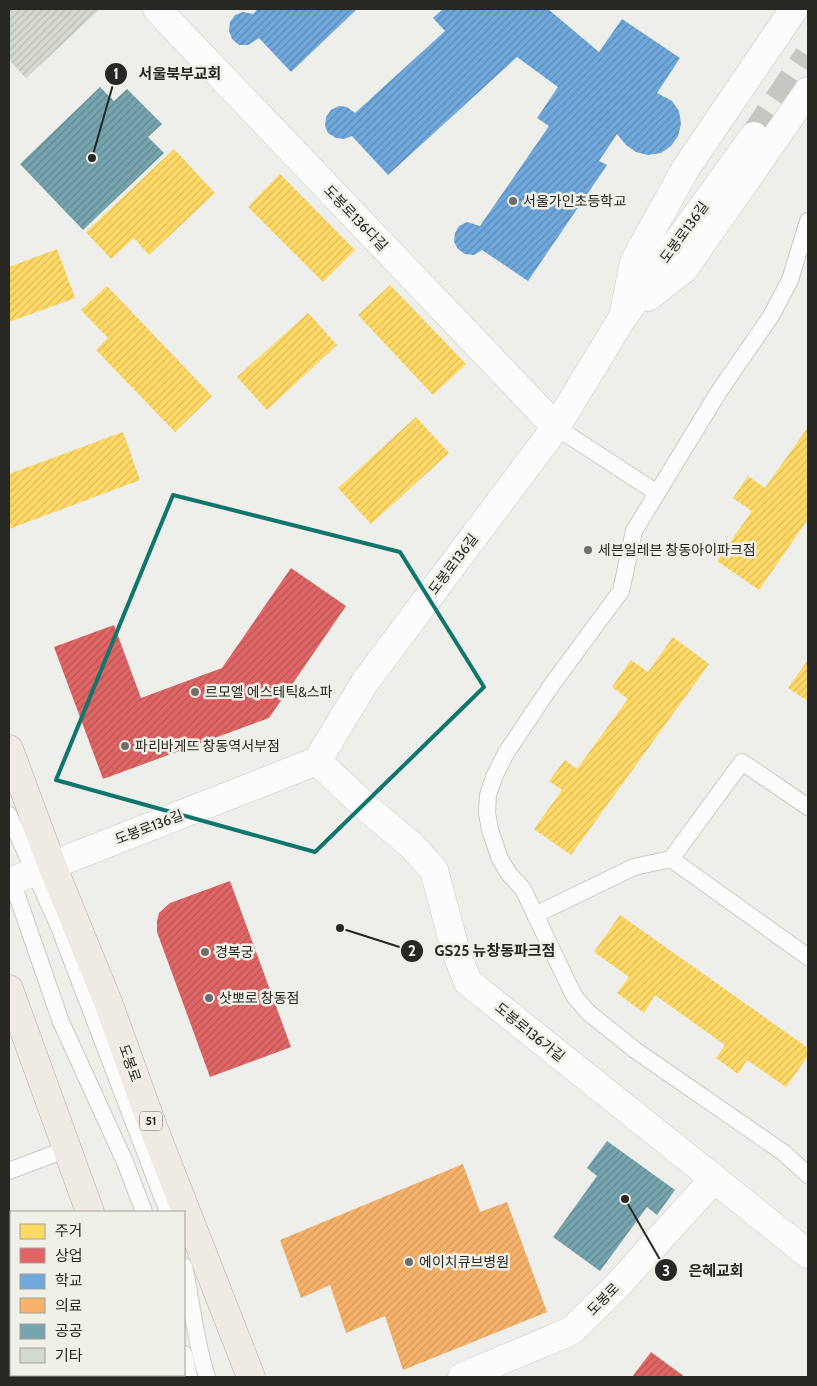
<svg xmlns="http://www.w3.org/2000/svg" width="817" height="1386" font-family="Cabin,'Noto Sans KR',sans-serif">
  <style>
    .homes { fill: url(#homes-hatch) }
    .shops { fill: url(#shops-hatch) }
    .schools { fill: url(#schools-hatch) }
    .health { fill: url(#health-hatch) }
    .public { fill: url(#public-hatch) }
    .building { fill: url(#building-hatch) }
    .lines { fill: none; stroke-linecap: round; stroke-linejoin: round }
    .tertiary-tunnel { stroke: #c6c6c2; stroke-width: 28; stroke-dasharray: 28 14; stroke-linecap: butt }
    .service-casing { stroke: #cacac7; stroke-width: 18 }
    .minor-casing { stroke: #cacac7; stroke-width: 29 }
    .tertiary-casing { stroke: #cacac7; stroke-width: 29 }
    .primary-casing { stroke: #b6afa2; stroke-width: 29 }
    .service { stroke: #fcfcfc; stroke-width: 16 }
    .minor { stroke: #fcfcfc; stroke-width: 28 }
    .tertiary { stroke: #fcfcfc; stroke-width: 28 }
    .primary { stroke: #efebe4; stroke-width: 28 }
    .marked { fill: none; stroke: #0f766e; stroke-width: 4; stroke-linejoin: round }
    .poi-dot { fill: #6d6d69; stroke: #f0f0e8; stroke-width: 2 }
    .labels { text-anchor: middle; stroke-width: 5; stroke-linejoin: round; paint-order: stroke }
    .shield { fill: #f0f0e8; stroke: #63635f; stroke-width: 1 }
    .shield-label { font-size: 12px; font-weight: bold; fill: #272724 }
    .poi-label { font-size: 14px; fill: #272724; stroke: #f0f0e8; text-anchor: start }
    .street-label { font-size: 14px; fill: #272724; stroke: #f0f0e8 }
    .leader { fill: none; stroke: #272724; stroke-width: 2 }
    .callout-dot { fill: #272724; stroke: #f0f0e8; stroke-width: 2 }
    .mark-label { font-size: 15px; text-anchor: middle; font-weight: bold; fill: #fff }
    .callout-label { font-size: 15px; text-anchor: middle; font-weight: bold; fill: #272724; stroke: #f0f0e8; stroke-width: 5; stroke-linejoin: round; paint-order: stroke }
  </style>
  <defs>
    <pattern id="homes-hatch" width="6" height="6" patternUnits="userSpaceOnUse" patternTransform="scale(1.25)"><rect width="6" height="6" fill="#ffd966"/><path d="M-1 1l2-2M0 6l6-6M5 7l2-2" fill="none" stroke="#dbba58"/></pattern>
    <pattern id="shops-hatch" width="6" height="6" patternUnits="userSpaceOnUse" patternTransform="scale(1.25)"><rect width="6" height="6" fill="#e06666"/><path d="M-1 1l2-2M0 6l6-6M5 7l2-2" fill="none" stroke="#b65454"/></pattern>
    <pattern id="schools-hatch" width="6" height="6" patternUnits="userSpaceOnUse" patternTransform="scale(1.25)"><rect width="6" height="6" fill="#6fa8dc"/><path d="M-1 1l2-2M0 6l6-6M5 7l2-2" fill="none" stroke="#5b89b2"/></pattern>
    <pattern id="health-hatch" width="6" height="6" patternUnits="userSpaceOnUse" patternTransform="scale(1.25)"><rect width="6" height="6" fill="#f6b26b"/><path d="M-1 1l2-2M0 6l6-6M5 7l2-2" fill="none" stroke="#d3995d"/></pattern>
    <pattern id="public-hatch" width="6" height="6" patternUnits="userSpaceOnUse" patternTransform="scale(1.25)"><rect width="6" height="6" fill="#76a5af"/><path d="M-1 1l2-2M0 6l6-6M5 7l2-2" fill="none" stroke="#61868e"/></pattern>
    <pattern id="building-hatch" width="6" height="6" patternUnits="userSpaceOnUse" patternTransform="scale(1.25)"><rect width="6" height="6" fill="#d5dad1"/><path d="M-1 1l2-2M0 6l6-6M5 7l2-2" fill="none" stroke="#b7bbb3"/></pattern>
  </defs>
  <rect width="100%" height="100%" fill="#eeeeea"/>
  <!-- homes -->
  <g class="homes">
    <polygon points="174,149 215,193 149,255 134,238 111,259 86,232"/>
    <polygon points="280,174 355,250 323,282 248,207"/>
    <polygon points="57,249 75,298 9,322 9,267"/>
    <polygon points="390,285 466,364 433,395 358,315"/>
    <polygon points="107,286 212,396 175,432 96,350 108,338 81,310"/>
    <polygon points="308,313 337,345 267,410 237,377"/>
    <polygon points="416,417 449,453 371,524 338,488"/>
    <polygon points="808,427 808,519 759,590 717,561 752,511 733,498 748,476 765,488"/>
    <polygon points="123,432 140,480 9,529 9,474"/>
    <polygon points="673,637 709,664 571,855 534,829 562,790 549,781 565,760 577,769 628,699 612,687 631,660 648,672"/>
    <polygon points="808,660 808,701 788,688"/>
    <polygon points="620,915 808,1048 808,1056 786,1087 747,1060 738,1074 716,1058 725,1045 655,995 644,1013 617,993 629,977 594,952"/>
  </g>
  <!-- shops -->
  <g class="shops">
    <polygon points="291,568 346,606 269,718 103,779 54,647 114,625 141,698 222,668"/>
    <polygon points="230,881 291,1047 210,1077 157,932 157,921 159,913 170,903"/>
    <polygon points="9,1220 11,1226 11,1300 9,1301"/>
    <polygon points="651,1352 685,1377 632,1377"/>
  </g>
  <!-- schools -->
  <g class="schools">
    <polygon points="258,9 357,9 291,72 259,38 248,45 239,45 232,39 229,31 230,22 235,15 243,12 253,14"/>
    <polygon points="443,9 548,9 599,52 622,19 680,58 657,93 672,101 679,111 681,124 678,136 671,146 661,153 648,155 636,152 626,145 617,134 599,161 607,165 528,281 482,250 474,255 465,254 458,249 454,242 455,233 459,226 467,222 480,226 549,126 537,118 558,87 517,57 388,175 352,136 344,139 336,138 328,133 325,126 326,117 331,110 339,106 347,107 355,113 445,31 433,18"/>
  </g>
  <!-- health -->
  <polygon class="health" points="463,1164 480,1212 507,1202 547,1312 403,1370 385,1316 346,1333 330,1285 301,1298 280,1240"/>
  <!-- public -->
  <g class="public">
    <polygon points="100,87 114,101 127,89 162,124 148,137 164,153 83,230 20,164"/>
    <polygon points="607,1141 675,1190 657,1215 647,1207 600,1271 553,1237 597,1176 587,1168"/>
    <polygon points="11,1309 11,1374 9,1375 9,1310"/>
  </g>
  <!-- building -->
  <polygon class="building" points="9,9 100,9 26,78 9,60"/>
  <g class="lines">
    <!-- tertiary-tunnel -->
    <polyline class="tertiary-tunnel" points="754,136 808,56"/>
    <defs>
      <g id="service">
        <polyline points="808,221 790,280 771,316 718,393 634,531 621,591 553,683 506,753 494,777 488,795 487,813 490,830 500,859 509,874 523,889 574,996 589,1013 635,1050 784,1153 808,1175"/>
        <polyline points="556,427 657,493"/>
        <polyline points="9,815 59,927 168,1212"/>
        <polyline points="671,859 808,957"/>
        <polyline points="10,875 61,1022 125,1162 144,1212"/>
        <polyline points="535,915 634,867 671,859 742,762 808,807"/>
        <polyline points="9,1171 67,1149"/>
        <path d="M 184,1266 C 192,1303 195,1341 207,1377"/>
        <polyline points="184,1354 189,1377"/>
      </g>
      <g id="minor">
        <polyline points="157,9 556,427"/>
        <polyline points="317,761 367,808 410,844 434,870 456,952 468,982 808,1254"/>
        <polyline points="462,1377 571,1331 616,1287 714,1179"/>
      </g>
      <g id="tertiary">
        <polyline points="648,297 684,269 808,91"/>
        <polyline points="625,307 634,262 686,168 794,9"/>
        <polyline points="9,882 317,761 365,682 556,427 623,317 754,136"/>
      </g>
      <g id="primary">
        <polyline points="9,749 52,865 108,1002 152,1124 251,1377"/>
        <polyline points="9,989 90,1212"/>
        <polyline points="150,1375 151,1377"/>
      </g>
    </defs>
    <!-- service casing -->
    <use href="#service" class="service-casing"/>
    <!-- minor casing -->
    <use href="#minor" class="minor-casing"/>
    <!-- tertiary casing -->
    <use href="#tertiary" class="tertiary-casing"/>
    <!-- primary casing -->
    <use href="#primary" class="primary-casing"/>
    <!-- service -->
    <use href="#service" class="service"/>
    <!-- minor -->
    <use href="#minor" class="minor"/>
    <!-- tertiary -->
    <use href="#tertiary" class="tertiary"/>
    <!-- primary -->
    <use href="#primary" class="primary"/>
  </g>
  <!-- marked area -->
  <path class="marked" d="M 173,495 L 400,552 L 484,687 L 315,852 L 56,780 Z"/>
  <!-- markers -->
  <g class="poi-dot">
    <circle cx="513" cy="201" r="5"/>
    <circle cx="588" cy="550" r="5"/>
    <circle cx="195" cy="692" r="5"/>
    <circle cx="125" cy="746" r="5"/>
    <circle cx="205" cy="952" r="5"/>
    <circle cx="209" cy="998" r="5"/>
    <circle cx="409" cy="1262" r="5"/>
  </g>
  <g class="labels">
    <!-- shield labels -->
    <rect class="shield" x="140" y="1111.5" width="22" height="19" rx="4"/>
    <g class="shield-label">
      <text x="151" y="1125">51</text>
    </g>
    <!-- poi labels -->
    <g class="poi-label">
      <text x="523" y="206">서울가인초등학교</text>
      <text x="598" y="555">세븐일레븐 창동아이파크점</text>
      <text x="205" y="697">르모엘 에스테틱&amp;스파</text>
      <text x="135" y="751">파리바게뜨 창동역서부점</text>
      <text x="215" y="957">경복궁</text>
      <text x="219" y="1003">삿뽀로 창동점</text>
      <text x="419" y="1267">에이치큐브병원</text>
    </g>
    <!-- street labels -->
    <g class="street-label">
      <text transform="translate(356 218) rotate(46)" y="5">도봉로136다길</text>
      <text transform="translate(684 232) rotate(-54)" y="5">도봉로136길</text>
      <text transform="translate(453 564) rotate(-53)" y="5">도봉로136길</text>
      <text transform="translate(149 827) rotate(-21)" y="5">도봉로136길</text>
      <text transform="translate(530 1032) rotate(39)" y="5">도봉로136가길</text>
      <text transform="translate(130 1063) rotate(70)" y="5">도봉로</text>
      <text transform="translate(603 1299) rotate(-45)" y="5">도봉로</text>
    </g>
  </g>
  <!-- callouts -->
  <path class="leader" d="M92 158L116 74M340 928L412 951M625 1199L666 1270"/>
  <g class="callout-dot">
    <circle cx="92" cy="158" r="5"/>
    <circle cx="340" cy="928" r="5"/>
    <circle cx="625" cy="1199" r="5"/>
    <circle cx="116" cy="74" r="12"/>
    <circle cx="412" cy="951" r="12"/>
    <circle cx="666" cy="1270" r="12"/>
  </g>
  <g class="mark-label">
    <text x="116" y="79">1</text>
    <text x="412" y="956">2</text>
    <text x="666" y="1276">3</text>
  </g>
  <g class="callout-label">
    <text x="180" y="79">서울북부교회</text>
    <text x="495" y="956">GS25 뉴창동파크점</text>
    <text x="716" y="1276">은혜교회</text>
  </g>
  <!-- border -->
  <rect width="817" height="1386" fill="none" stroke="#272724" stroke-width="20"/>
  <!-- legend -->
  <rect x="10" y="1211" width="175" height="165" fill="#f0f0e8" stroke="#a0a09a"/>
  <rect x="20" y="1224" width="25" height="15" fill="#ffd966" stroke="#a0a09a"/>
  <text x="55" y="1236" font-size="15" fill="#272724">주거</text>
  <rect x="20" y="1248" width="25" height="15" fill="#e06666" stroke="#a0a09a"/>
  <text x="55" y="1261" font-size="15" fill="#272724">상업</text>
  <rect x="20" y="1274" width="25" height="15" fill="#6fa8dc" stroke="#a0a09a"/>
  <text x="55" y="1286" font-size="15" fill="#272724">학교</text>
  <rect x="20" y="1298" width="25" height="15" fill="#f6b26b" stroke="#a0a09a"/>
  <text x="55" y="1311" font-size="15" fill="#272724">의료</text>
  <rect x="20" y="1324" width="25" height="15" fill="#76a5af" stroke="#a0a09a"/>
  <text x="55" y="1336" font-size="15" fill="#272724">공공</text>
  <rect x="20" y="1348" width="25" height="15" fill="#d5dad1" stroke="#a0a09a"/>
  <text x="55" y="1361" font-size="15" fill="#272724">기타</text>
</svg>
